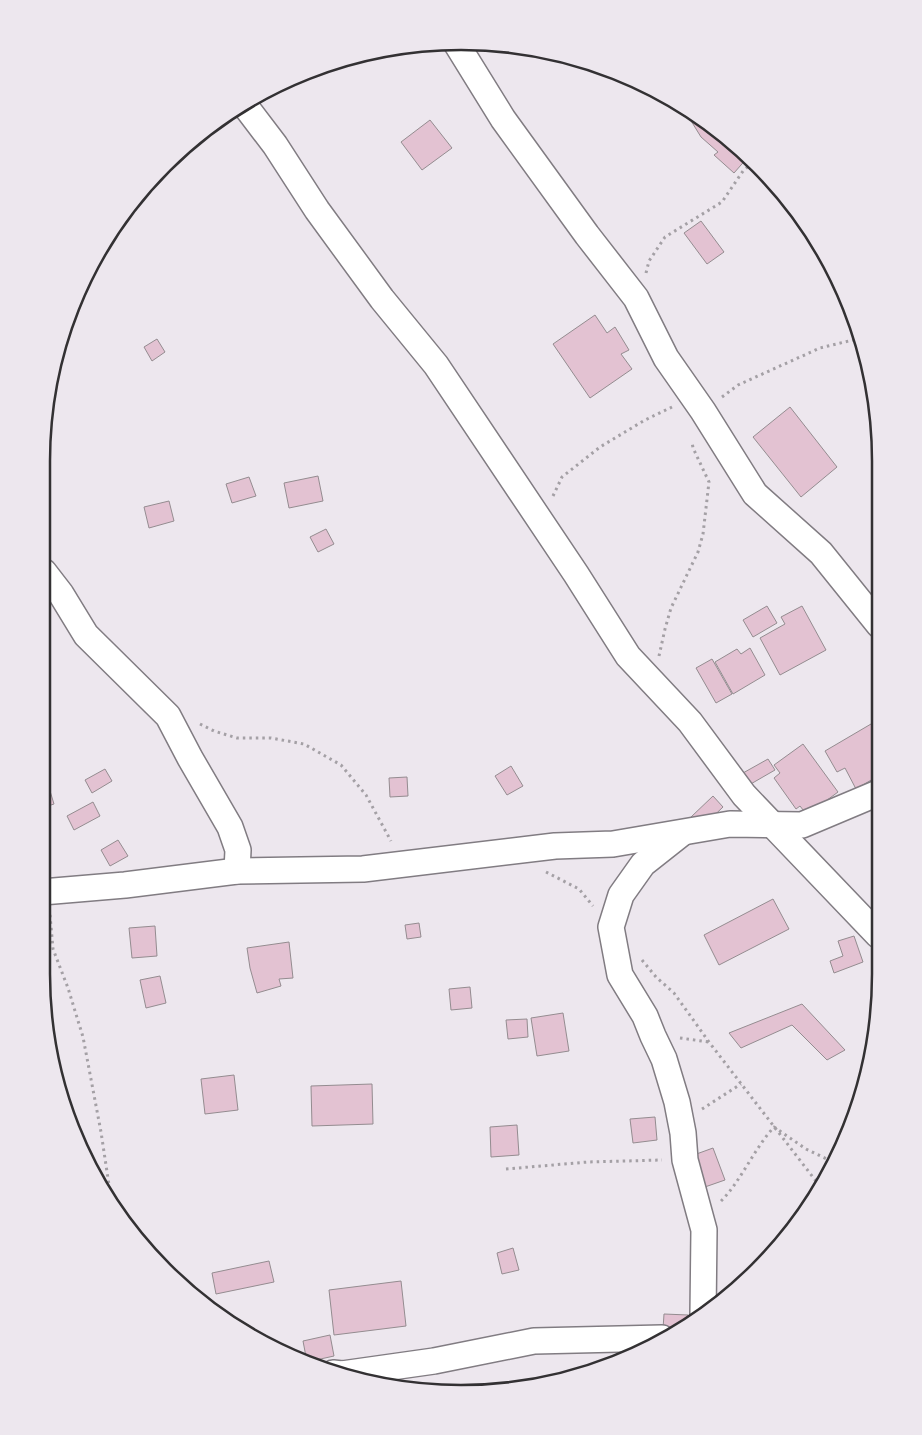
<svg xmlns="http://www.w3.org/2000/svg" width="922" height="1435" font-family="Manrope,sans-serif">
  <style>
    .building { fill: #e3c2d2; stroke: #948c90 }
    .lines { fill: none; stroke-linecap: round; stroke-linejoin: round }
    .minor-casing { stroke: #817c82; stroke-width: 28 }
    .path { stroke: #a4a0a5; stroke-width: 3; stroke-dasharray: 2.5 4; stroke-linecap: butt }
    .minor { stroke: #fff; stroke-width: 25 }
    .rim { fill: none; stroke: #333133; stroke-width: 2.5 }
  </style>
  <rect width="100%" height="100%" fill="#ede7ee"/>
  <!-- building -->
  <g class="building">
    <polygon points="687,109 717,128 748,157 734,173 714,155 718,152 701,137 685,111"/>
    <polygon points="430,120 452,148 422,170 401,142"/>
    <polygon points="701,221 724,252 707,264 684,233"/>
    <polygon points="595,315 607,333 615,327 629,350 621,354 632,369 590,398 553,344"/>
    <polygon points="157,339 165,352 152,361 144,347"/>
    <polygon points="790,407 837,467 801,497 753,437"/>
    <polygon points="318,476 323,501 289,508 284,483"/>
    <polygon points="249,477 256,496 232,503 226,484"/>
    <polygon points="169,501 174,521 149,528 144,507"/>
    <polygon points="326,529 334,544 318,552 310,537"/>
    <polygon points="767,606 777,623 753,637 743,620"/>
    <polygon points="802,606 826,650 780,675 760,638 785,624 781,617"/>
    <polygon points="750,648 765,675 733,694 715,662 737,649 741,654"/>
    <polygon points="712,659 732,694 716,703 696,668"/>
    <polygon points="871,724 878,736 878,776 856,789 845,768 837,772 825,751"/>
    <polygon points="803,744 838,792 807,815 800,806 796,809 774,778 780,773 774,765"/>
    <polygon points="768,759 775,770 749,785 743,773"/>
    <polygon points="511,766 523,786 507,795 495,776"/>
    <polygon points="105,769 112,781 92,793 85,780"/>
    <polygon points="407,777 408,796 390,797 389,778"/>
    <polygon points="50,791 54,804 42,808 42,794"/>
    <polygon points="713,796 723,807 701,828 691,817"/>
    <polygon points="93,802 100,816 74,830 67,816"/>
    <polygon points="118,840 128,856 110,866 101,850"/>
    <polygon points="773,899 789,929 719,965 704,935"/>
    <polygon points="419,923 421,937 407,939 405,925"/>
    <polygon points="155,926 157,956 132,958 129,928"/>
    <polygon points="854,936 863,962 834,973 830,961 843,956 838,941"/>
    <polygon points="289,942 293,978 279,979 281,986 257,993 250,968 247,948"/>
    <polygon points="160,976 166,1003 146,1008 140,980"/>
    <polygon points="470,987 472,1008 451,1010 449,989"/>
    <polygon points="802,1004 845,1050 827,1060 792,1025 741,1048 729,1033"/>
    <polygon points="563,1013 569,1051 537,1056 531,1018"/>
    <polygon points="527,1019 528,1037 508,1039 506,1020"/>
    <polygon points="234,1075 238,1110 205,1114 201,1079"/>
    <polygon points="372,1084 373,1124 312,1126 311,1086"/>
    <polygon points="655,1117 657,1140 633,1143 630,1119"/>
    <polygon points="517,1125 519,1155 491,1157 490,1127"/>
    <polygon points="713,1148 725,1180 702,1188 691,1156"/>
    <polygon points="513,1248 519,1270 502,1274 497,1253"/>
    <polygon points="269,1261 274,1282 216,1294 212,1273"/>
    <polygon points="401,1281 406,1326 334,1335 329,1290"/>
    <polygon points="664,1314 688,1315 688,1326 681,1329 663,1329"/>
    <polygon points="330,1335 334,1356 307,1362 303,1341"/>
  </g>
  <g class="lines">
    <defs>
      <g id="minor">
        <polyline points="456,43 503,119 587,235 636,298 666,358 703,411 755,494 821,553 879,625"/>
        <polyline points="243,103 275,145 317,210 382,299 436,365 576,574 628,656 690,722 744,795 878,935"/>
        <polyline points="44,572 61,594 86,635 168,716 190,758 230,827 238,850 237,871"/>
        <polyline points="681,834 643,864 621,895 611,927 620,975 645,1016 653,1036 664,1059 677,1102 683,1133 685,1160 704,1230 703,1315"/>
        <polyline points="42,892 125,885 237,871 363,869 555,846 613,844 730,824 802,825 878,793"/>
        <polyline points="333,1373 342,1374 434,1361 534,1341 662,1338"/>
      </g>
    </defs>
    <!-- minor casing -->
    <use href="#minor" class="minor-casing"/>
    <!-- path -->
    <g class="path">
      <polyline points="646,273 649,261 665,237 722,202 743,171 753,162"/>
      <polyline points="722,397 738,385 820,348 861,338"/>
      <polyline points="553,496 562,477 600,447 645,420 672,407"/>
      <polyline points="659,656 665,629 671,608 698,552 703,534 709,482 693,448 692,442"/>
      <polyline points="200,724 214,731 237,738 271,738 304,744 341,765 366,795 391,841"/>
      <polyline points="546,872 579,889 593,906"/>
      <polyline points="50,915 53,949 68,988 83,1037 101,1132 112,1205 114,1210"/>
      <polyline points="642,960 656,977 674,993 709,1042 819,1185"/>
      <polyline points="680,1038 709,1042"/>
      <polyline points="702,1109 741,1084"/>
      <polyline points="506,1169 588,1162 662,1160"/>
      <path d="M 721,1201 C 741,1181 754,1149 774,1127 L 806,1149 L 833,1162"/>
    </g>
    <!-- minor -->
    <use href="#minor" class="minor"/>
  </g>
  <!-- crop -->
  <path d="M0 0H922V1435H0ZM461 50H461A411 411 0 0 1 872 461V974A411 411 0 0 1 461 1385H461A411 411 0 0 1 50 974V461A411 411 0 0 1 461 50Z" fill="#ede7ee" fill-rule="evenodd"/>
  <path class="rim" d="M461 50H461A411 411 0 0 1 872 461V974A411 411 0 0 1 461 1385H461A411 411 0 0 1 50 974V461A411 411 0 0 1 461 50Z"/>
</svg>
